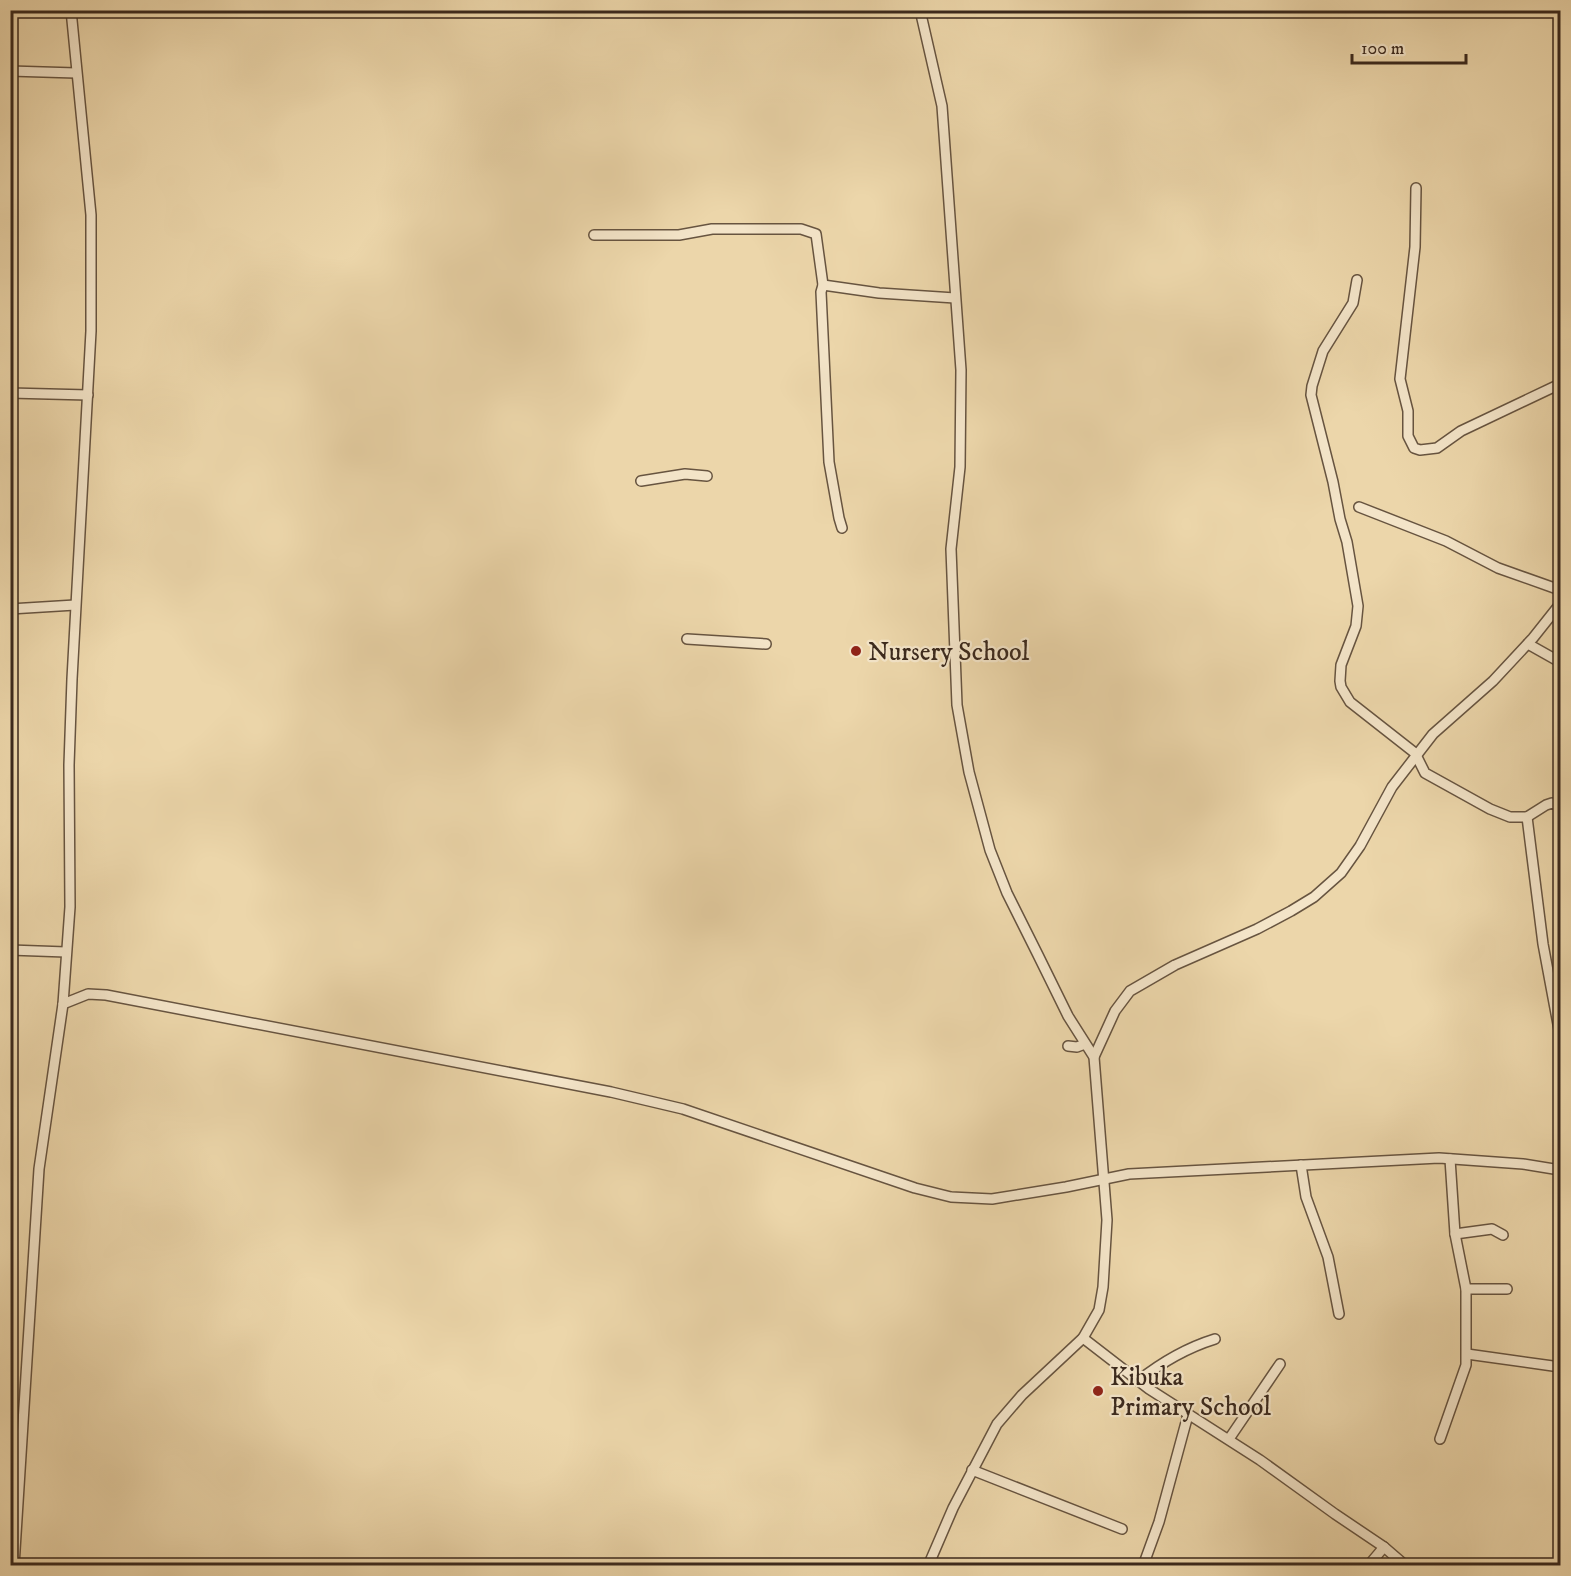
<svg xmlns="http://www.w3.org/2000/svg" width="1571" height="1576" font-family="'IM FELL DW Pica',serif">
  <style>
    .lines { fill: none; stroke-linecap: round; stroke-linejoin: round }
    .street-casing { stroke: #675440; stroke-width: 12 }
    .street { stroke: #f3e4c8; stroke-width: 9 }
    .poi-dot { fill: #8f2418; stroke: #f3e4c8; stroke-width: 2 }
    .labels { text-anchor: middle; stroke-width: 4.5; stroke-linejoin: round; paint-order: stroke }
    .poi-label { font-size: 26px; fill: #3b291d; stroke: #f3e4c8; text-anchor: start }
  </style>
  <rect width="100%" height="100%" fill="#ecd6aa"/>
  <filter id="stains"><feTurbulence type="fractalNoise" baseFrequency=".00333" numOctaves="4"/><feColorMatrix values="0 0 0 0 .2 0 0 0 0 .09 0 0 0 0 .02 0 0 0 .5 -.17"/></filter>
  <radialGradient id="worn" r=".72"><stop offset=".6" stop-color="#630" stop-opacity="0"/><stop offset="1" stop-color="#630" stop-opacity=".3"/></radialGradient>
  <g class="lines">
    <defs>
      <g id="street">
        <polyline points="920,10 942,106 961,370 960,467 951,549 957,705 969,772 990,850 1007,893 1038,955 1068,1016 1094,1057 1107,1220 1103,1287 1099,1310 1083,1338 1022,1395 997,1424 953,1508 928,1566"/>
        <polyline points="10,71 76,73"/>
        <polyline points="1416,188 1415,247 1400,379 1408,411 1408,436 1414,448 1420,450 1437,448 1461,431 1560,384"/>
        <polyline points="594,235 679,235 712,229 801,229 816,234 823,285 821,292 829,462 839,518 842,528"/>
        <polyline points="1357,280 1353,303 1323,351 1312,386 1311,395 1333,482 1340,519 1347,542 1358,606 1356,626 1341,665 1340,681 1341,687 1350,702 1415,753 1425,773 1490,809 1510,817 1527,817 1546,805 1552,803 1560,806"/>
        <polyline points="823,285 879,293 955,298"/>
        <polyline points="10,393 88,395"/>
        <polyline points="641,481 685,474 707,476"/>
        <polyline points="1359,507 1446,541 1498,568 1560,590"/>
        <polyline points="10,609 75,605"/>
        <polyline points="687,639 766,644"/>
        <polyline points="1528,644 1560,662"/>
        <polyline points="1527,817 1543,944 1560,1035"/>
        <polyline points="10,950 66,952"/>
        <polyline points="63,1004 88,994 106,995 611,1092 683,1109 915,1188 951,1197 992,1199 1066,1187 1129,1174 1439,1158 1523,1164 1560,1170"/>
        <polyline points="1068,1046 1077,1047 1085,1044"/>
        <polyline points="1094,1057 1115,1011 1130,991 1175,965 1257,929 1291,911 1314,897 1341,873 1360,846 1392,787 1433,734 1493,681 1533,638 1560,604"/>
        <polyline points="1301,1165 1306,1197 1328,1257 1339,1314"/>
        <polyline points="1455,1234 1492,1229 1503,1235"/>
        <polyline points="1466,1289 1507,1289"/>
        <polyline points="1083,1338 1149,1389 1260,1460 1335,1514 1384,1547 1406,1566"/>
        <polyline points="1467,1354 1560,1367"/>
        <path d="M 1138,1381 C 1162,1362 1186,1348 1215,1339"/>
        <polyline points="1229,1439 1280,1364"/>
        <polyline points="1440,1439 1466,1365 1466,1289 1455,1234 1450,1159"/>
        <polyline points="972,1470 1122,1529"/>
        <polyline points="14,1566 39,1169 63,1004 70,907 69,765 72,679 91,331 91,215 71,10"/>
        <polyline points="1143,1566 1159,1522 1188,1415"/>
        <polyline points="1368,1566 1384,1547"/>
      </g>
    </defs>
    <!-- street casing -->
    <use href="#street" class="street-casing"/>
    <!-- street -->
    <use href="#street" class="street"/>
  </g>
  <!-- markers -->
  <g class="poi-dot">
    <circle cx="856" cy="651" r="6"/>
    <circle cx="1098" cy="1391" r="6"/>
  </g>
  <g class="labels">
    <!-- poi labels -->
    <g class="poi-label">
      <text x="868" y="660">Nursery School</text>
      <text x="1110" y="1385">Kibuka<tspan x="1110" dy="30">Primary School</tspan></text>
    </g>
  </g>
  <!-- margin -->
  <rect width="1571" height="1576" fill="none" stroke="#ecd6aa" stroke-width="36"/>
  <rect x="12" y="12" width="1547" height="1552" fill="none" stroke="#3b291d" stroke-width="3"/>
  <rect x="18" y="18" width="1535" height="1540" fill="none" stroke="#3b291d" stroke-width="1.5"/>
  <!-- scale -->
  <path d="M1352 54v9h114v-9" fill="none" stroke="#3b291d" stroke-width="3"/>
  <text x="1361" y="54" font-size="18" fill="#3b291d" stroke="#f3e4c8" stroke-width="4.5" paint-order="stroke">100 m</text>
  <rect width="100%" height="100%" filter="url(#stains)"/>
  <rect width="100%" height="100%" fill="url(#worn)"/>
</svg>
